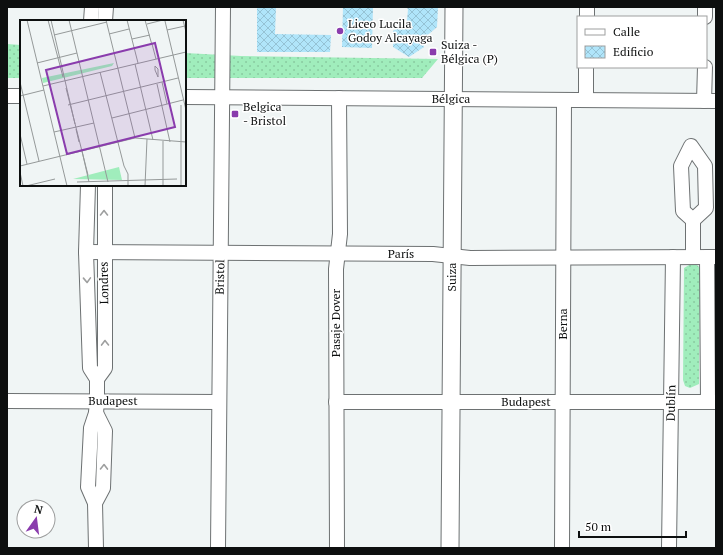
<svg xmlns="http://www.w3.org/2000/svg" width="723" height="555" font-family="'PT Serif',serif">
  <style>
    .grass { fill: url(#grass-dots) }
    .building { fill: url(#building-cross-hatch) }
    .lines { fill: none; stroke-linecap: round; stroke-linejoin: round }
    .minor-casing { stroke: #6d7172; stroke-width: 16 }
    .tertiary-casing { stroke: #6d7172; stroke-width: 19 }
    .minor { stroke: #fff; stroke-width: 14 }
    .tertiary { stroke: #fff; stroke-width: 17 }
    .oneway { stroke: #9e9f9f }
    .poi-dot { fill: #8a3cad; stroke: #fff; stroke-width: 1.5 }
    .labels { text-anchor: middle; stroke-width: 3; stroke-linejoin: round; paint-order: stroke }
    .poi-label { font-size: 12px; fill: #0d0f0f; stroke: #fff; text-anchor: start }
    .street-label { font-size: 12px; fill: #0d0f0f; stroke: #fff }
    .inset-road { fill: none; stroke: #959999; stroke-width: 1 }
    .view { fill: #8a3cad; fill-opacity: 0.15; stroke: #8a3cad; stroke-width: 2 }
    .inset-edge { fill: none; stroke: #0d0f0f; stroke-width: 2 }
  </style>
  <defs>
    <pattern id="grass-dots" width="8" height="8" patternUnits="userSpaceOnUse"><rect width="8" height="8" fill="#a0edbc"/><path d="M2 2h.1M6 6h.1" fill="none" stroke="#89caa0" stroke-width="1.8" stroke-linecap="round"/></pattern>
    <pattern id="building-cross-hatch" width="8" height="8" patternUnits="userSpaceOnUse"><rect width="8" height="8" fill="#b0e5fa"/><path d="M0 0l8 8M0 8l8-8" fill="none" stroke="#96c3d5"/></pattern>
  </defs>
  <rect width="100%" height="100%" fill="#f0f5f5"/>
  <!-- grass -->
  <g class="grass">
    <polygon points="7,44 21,45 21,78 7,78"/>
    <polygon points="185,53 241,56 438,59 422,78 185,78"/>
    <polygon points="694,262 700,268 699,384 690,388 685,386 683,380 684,271 684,268"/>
  </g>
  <!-- building -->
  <g class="building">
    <polygon points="257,7 276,7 275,34 331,35 330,52 257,52"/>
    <polygon points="343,7 373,7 372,48 342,47"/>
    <polygon points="406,7 438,7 437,27 423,39 424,47 409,57 393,47 393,31 407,21 408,9"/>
  </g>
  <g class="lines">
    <defs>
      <g id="minor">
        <polyline points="587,17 587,7"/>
        <polyline points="705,17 705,7"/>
        <polyline points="91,21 92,7"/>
        <polyline points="105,21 106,7"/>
        <polyline points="7,96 21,96"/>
        <polyline points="185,97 716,101"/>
        <polyline points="586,100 586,67"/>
        <polyline points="704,101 705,67"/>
        <polygon points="691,146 705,166 706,208 693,220 683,211 681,166"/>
        <polyline points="88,185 86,252 90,368 97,379 97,401 96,413 91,428 88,487 95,503 96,548"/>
        <polyline points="86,252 433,254 470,258 716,257"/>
        <polyline points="693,257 693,220"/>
        <polyline points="707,257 708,402"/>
        <polyline points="97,379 105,368 105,185"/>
        <polyline points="7,401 219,402"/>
        <polyline points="336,402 716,402"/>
        <polyline points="95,503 103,488 105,431 96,413"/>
        <polyline points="218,548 223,7"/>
        <polyline points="337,548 336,269 340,234 339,98"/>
        <polyline points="562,548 564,100"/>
        <polyline points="669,548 673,257"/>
      </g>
      <polyline id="tertiary" points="450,548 454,7"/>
    </defs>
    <!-- minor casing -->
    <use href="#minor" class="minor-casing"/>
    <!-- tertiary casing -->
    <use href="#tertiary" class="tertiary-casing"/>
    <!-- minor -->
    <use href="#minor" class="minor"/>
    <!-- tertiary -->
    <use href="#tertiary" class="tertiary"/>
  </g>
  <!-- one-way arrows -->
  <defs><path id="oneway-chevron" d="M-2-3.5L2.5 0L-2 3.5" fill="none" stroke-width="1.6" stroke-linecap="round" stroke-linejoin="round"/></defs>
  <g class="oneway">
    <use href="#oneway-chevron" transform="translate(104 213) rotate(-90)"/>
    <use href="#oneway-chevron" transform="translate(87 280) rotate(88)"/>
    <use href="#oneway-chevron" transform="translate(105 343) rotate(-91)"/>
    <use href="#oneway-chevron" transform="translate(104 467) rotate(-89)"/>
  </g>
  <!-- markers -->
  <g class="poi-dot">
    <circle cx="340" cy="31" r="4"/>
    <rect x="429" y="48" width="8" height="8" rx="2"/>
    <rect x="231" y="110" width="8" height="8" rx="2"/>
  </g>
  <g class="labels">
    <!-- poi labels -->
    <g class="poi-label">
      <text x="348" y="28">Liceo Lucila<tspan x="348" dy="14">Godoy Alcayaga</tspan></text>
      <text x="441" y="49">Suiza -<tspan x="441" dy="14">Bélgica (P)</tspan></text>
      <text x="243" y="111">Belgica<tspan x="243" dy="14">- Bristol</tspan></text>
    </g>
    <!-- street labels -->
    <g class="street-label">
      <text x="451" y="103">Bélgica</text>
      <text x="401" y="258">París</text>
      <text transform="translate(220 277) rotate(-89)" y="4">Bristol</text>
      <text transform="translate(452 277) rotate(-90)" y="4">Suiza</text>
      <text transform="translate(104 283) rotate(-91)" y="4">Londres</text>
      <text transform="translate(336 323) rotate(-90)" y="4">Pasaje Dover</text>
      <text transform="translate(563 324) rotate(-90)" y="4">Berna</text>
      <text x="113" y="405">Budapest</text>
      <text x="526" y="406">Budapest</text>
      <text transform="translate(671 403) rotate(-89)" y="4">Dublín</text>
    </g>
  </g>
  <!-- overview -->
  <g transform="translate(20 20)">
    <rect width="166" height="166" fill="#f0f5f5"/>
    <path d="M 94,43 L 92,46 L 23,63 L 22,58 ZM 99,147 L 102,160 L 53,159 Z" fill="#a0edbc"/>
    <path class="inset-road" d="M 7,0 L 47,166M 28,0 L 43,57M 31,0 L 55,104M 49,0 L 88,162M 86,0 L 115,118M 107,0 L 118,43M 125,0 L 132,25M 163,0 L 166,12M 145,1 L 166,90M 127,4 L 143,0M 147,10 L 165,6M 89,14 L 109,9M 34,15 L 87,2M 112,19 L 130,15M 132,24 L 136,39M 17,43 L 57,33M 115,44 L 133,120M 135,46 L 138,49 L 138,57 L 135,50 ZM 80,52 L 104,146 L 108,154 L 108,166M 0,62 L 19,141M 142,62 L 147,84M 137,64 L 150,122M 23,66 L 166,32M 46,68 L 68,155M 0,76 L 24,70M 48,85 L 158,58M 92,98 L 163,80M 56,109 L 59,122M 34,112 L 74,103M 0,114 L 7,144M 143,121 L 143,166M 62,131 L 69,162M 0,146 L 115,118 L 166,122M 0,152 L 3,166M 57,162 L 157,159M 6,166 L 35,159M 125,166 L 127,119M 161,166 L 161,85"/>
    <path class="view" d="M 135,23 L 155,107 L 47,134 L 26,50 Z"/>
    <rect width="166" height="166" class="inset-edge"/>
  </g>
  <!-- border -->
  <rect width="723" height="555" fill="none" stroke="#0d0f0f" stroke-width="16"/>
  <!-- legend -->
  <rect x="577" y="16" width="130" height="52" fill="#ffffff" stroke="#9e9f9f"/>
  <rect x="585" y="29" width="20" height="6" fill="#ffffff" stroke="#9e9f9f"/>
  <text x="613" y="36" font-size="12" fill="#0d0f0f">Calle</text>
  <rect x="585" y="46" width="20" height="12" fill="url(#building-cross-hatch)" stroke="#9e9f9f"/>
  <text x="613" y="56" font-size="12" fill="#0d0f0f">Edificio</text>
  <!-- north arrow -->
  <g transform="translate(36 519) rotate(14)"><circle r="19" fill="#ffffff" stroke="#9e9f9f"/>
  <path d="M0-3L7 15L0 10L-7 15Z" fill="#8a3cad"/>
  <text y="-6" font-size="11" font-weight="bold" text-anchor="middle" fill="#0d0f0f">N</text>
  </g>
  <!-- scale -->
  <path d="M579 531v6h107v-6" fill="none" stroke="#0d0f0f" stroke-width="2"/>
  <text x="585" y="531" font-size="12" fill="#0d0f0f" stroke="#ffffff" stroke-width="3" paint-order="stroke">50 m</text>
</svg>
